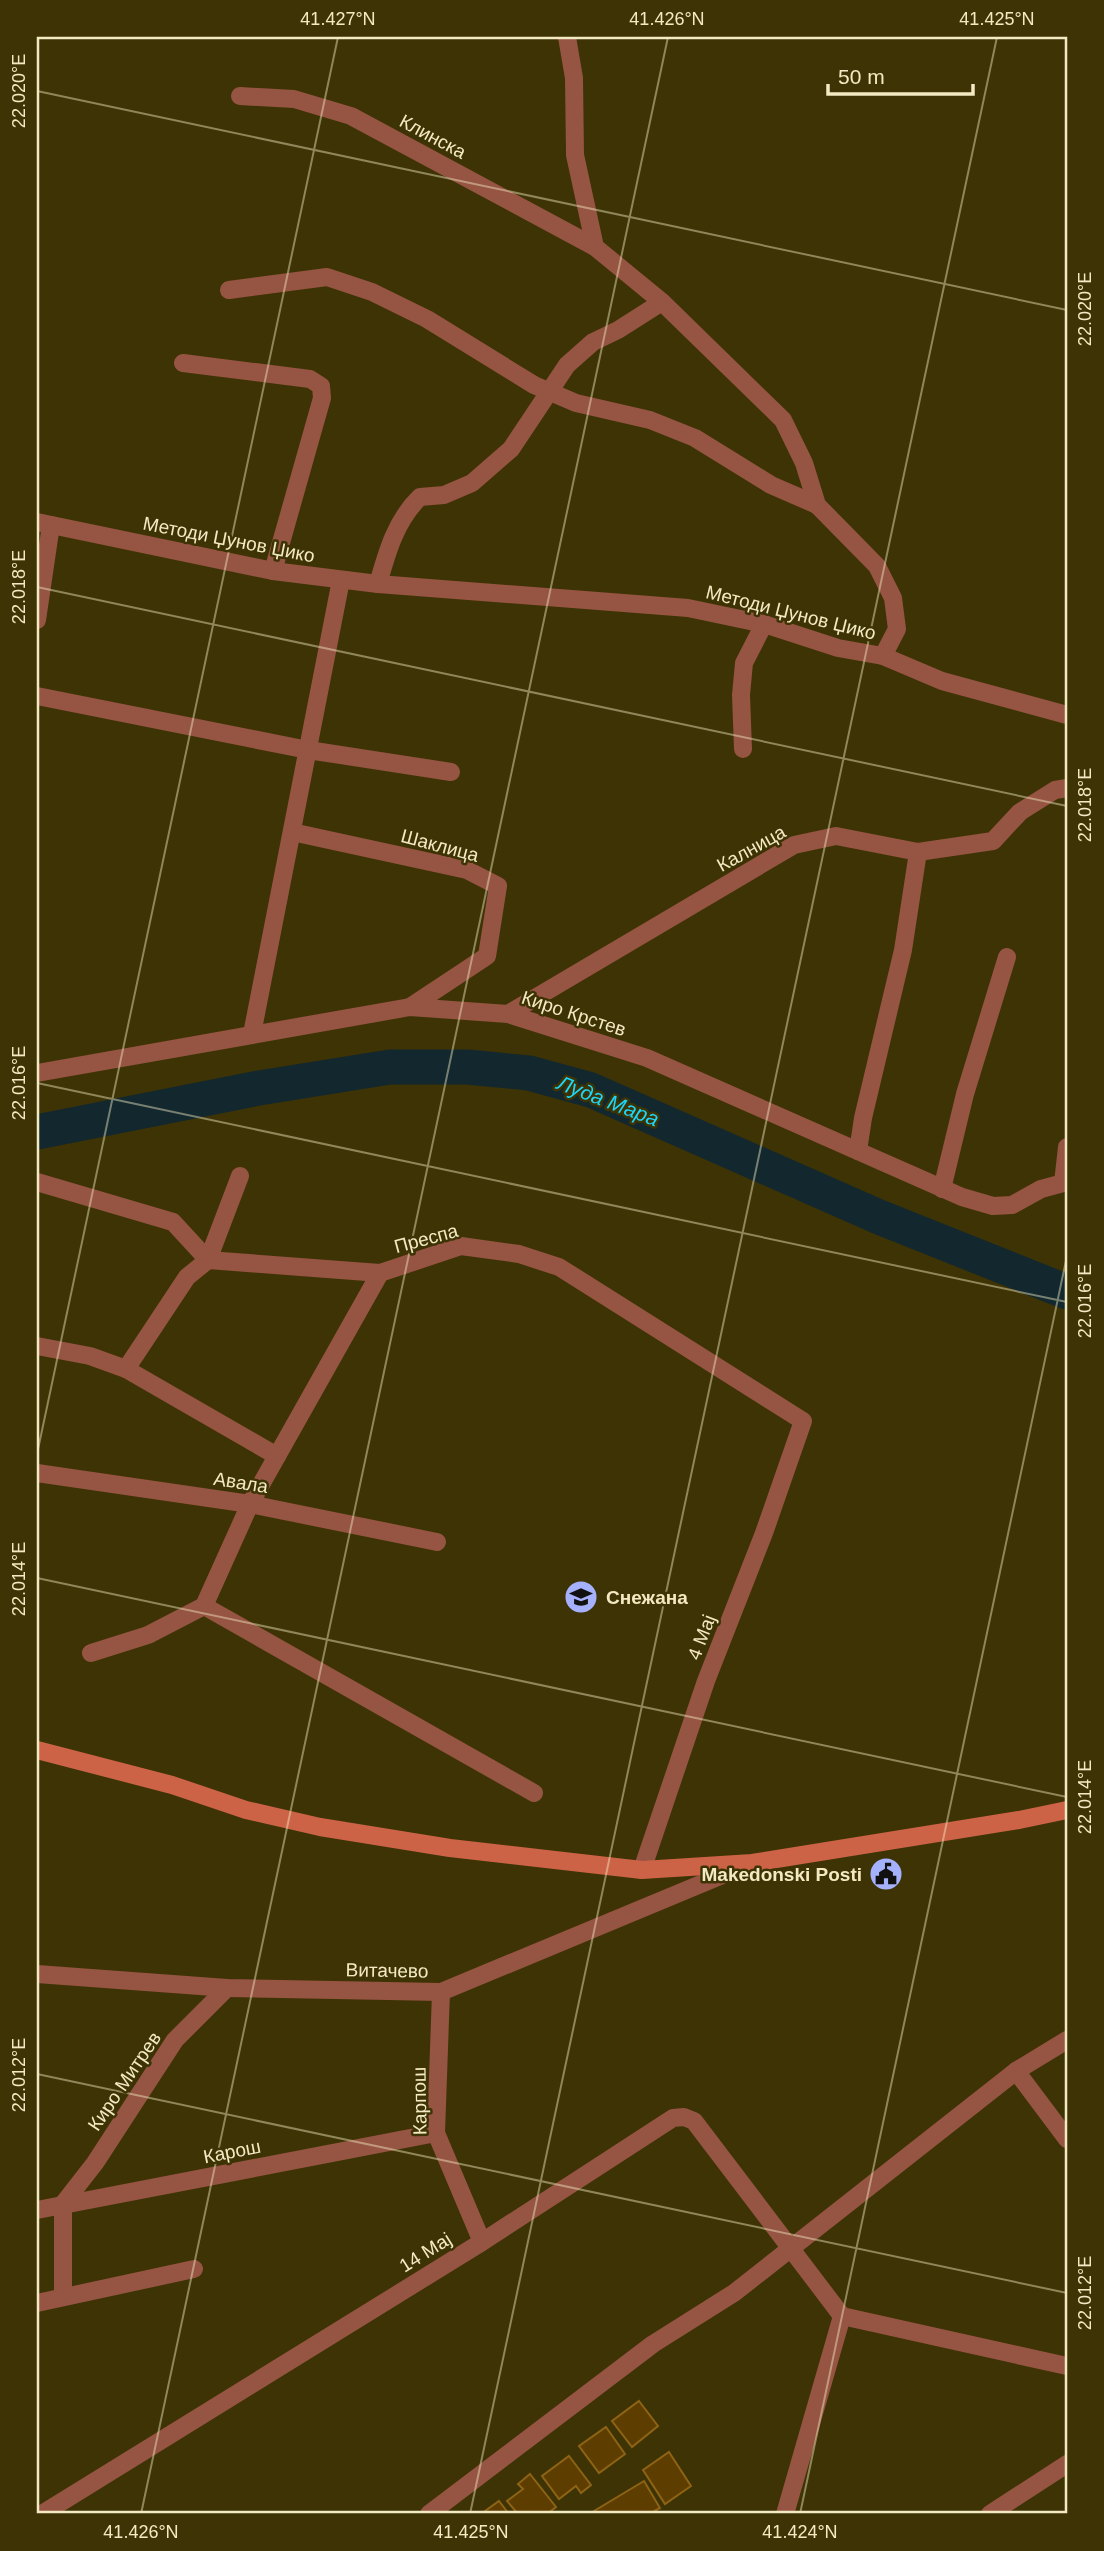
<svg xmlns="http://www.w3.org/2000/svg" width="1104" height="2551" font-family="Helvetica,sans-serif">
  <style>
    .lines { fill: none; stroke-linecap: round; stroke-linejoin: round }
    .river { stroke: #13282e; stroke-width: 35 }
    .building { fill: #5e3e00; stroke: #8e6315; stroke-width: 2 }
    .street { stroke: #965442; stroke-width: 18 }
    .secondary { stroke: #cc6346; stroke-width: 18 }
    .ticks { fill: none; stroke: #f3eac3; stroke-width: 2; stroke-opacity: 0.45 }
    .labels { text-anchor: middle; stroke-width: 5; stroke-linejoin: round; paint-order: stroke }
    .street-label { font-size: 19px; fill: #f3eac3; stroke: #3d3305 }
    .poi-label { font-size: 19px; font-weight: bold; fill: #f3eac3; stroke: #3d3305; text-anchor: start }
    .water-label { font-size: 21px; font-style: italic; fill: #1cd7fc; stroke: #3d3305 }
    .neatline { fill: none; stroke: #f3eac3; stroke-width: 2.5 }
    .ticks-label { font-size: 18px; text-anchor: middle; fill: #f3eac3 }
  </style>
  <rect width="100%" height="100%" fill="#3d3305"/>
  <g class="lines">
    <!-- river -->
    <polyline class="river" points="37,1132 259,1088 390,1067 467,1067 529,1073 591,1090 879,1217 1067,1292"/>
  </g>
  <!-- building -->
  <g class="building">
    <polygon points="639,2401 658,2426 632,2447 612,2421"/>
    <polygon points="606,2427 625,2454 599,2473 579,2446"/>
    <polygon points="669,2452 691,2486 665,2504 643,2470"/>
    <polygon points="569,2456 591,2485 581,2493 576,2486 559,2499 542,2476"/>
    <polygon points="530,2474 556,2507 547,2514 518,2514 507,2501 523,2489 518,2484"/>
    <polygon points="644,2481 660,2508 649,2514 596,2514 594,2511"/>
    <polygon points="499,2501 509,2514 481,2514"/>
  </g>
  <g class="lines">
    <!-- street -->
    <g class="street">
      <polyline points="567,37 574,78 575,155 595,247 662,302 783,420 804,463 817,505 877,566 893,598 897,629 883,656"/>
      <polyline points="240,96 294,99 351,116 595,247"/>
      <polyline points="229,290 327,277 372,292 427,319 534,385 576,403 650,420 695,438 771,485 817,505"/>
      <polyline points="183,363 310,379 321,386 322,398 273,571"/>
      <polyline points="37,522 273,571 378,584 688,608 764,624 838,648 883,656 942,681 1067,715"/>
      <path d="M 378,584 C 387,552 396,520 420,497 L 444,495 L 472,483 L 511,449 L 567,365 L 593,342 L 618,330 L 662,302"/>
      <polyline points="37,620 51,525"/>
      <polyline points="37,696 308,750 451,772"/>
      <polyline points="743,749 741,695 744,663 764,624"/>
      <polyline points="292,832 467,870 498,886 487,956 410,1007"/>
      <polyline points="508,1014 794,845 836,836 918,852 993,841 1020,812 1055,790 1067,788"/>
      <polyline points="252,1034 341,580"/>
      <polyline points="37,1073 410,1007 508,1014 647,1058 962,1197 993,1206 1012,1205 1041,1189 1067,1182"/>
      <polyline points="858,1151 863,1118 903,950 918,852"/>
      <polyline points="37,1182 173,1222 208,1260 380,1273 461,1246 519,1254 559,1267 803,1421 764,1533 706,1681 642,1870"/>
      <polyline points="1063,1183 1067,1147"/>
      <polyline points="942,1189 965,1094 1007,957"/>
      <polyline points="37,1346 90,1356 126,1369 277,1456"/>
      <polyline points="126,1369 187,1277 208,1260 240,1176"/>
      <polyline points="37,1473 250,1504 437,1542"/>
      <polyline points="204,1606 534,1793"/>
      <polyline points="91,1653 148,1635 204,1606 250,1504 380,1273"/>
      <polyline points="37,1974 227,1988 441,1992 749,1864"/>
      <polyline points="441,1992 436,2133 482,2242"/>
      <polyline points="1016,2071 1067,2139"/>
      <polyline points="37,2210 436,2133"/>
      <polyline points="63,2297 63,2204 95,2163 175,2040 227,1988"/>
      <polyline points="37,2303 194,2269"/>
      <polyline points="842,2316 1067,2366"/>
      <polyline points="42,2514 482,2242 673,2118 684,2117 694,2121 842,2316 785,2514"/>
      <polyline points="429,2514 653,2344 734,2293 1016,2071 1067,2040"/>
      <polyline points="990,2514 1067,2464"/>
    </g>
    <!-- secondary -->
    <polyline class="secondary" points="37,1750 172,1785 246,1810 320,1827 450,1848 642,1870 752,1863 1019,1820 1067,1810"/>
  </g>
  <!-- ticks -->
  <path class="ticks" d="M 37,91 L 1067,310M 37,587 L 1067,806M 37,1083 L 1067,1302M 37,1454 L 338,37M 37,1578 L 1067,1797M 37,2074 L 1067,2293M 141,2514 L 668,37M 470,2514 L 997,37M 800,2514 L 1067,1256"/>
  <!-- icons -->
  <defs>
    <symbol id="school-disc" viewBox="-11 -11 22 22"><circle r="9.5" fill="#a5b1fc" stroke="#3d3305"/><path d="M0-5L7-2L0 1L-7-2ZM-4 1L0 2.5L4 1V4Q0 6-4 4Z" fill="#111"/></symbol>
    <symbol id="civic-disc" viewBox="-11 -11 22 22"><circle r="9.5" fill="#a5b1fc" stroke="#3d3305"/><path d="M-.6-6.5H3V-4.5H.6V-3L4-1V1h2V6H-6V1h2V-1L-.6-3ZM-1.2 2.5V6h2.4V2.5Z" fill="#111"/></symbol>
  </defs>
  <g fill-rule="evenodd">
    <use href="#school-disc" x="562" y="1578" width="38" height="38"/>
    <use href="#civic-disc" x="867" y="1855" width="38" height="38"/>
  </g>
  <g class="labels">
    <!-- street labels -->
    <g class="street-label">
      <text transform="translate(433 136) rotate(28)" y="7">Клинска</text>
      <text transform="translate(229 539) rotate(11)" y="7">Методи Џунов Џико</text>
      <text transform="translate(791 612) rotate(14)" y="7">Методи Џунов Џико</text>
      <text transform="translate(440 845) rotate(15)" y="7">Шаклица</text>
      <text transform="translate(751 848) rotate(-29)" y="7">Калница</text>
      <text transform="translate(574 1013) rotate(18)" y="7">Киро Крстев</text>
      <text transform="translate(426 1238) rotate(-15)" y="7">Преспа</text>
      <text transform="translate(241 1482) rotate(9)" y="7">Авала</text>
      <text transform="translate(701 1637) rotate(-69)" y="7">4 Мај</text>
      <text transform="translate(387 1970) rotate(1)" y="7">Витачево</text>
      <text transform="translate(124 2081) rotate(-56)" y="7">Киро Митрев</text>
      <text transform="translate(419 2101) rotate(-91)" y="7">Карпош</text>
      <text transform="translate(232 2151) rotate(-11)" y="7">Карош</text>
      <text transform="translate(425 2252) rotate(-32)" y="7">14 Мај</text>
    </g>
    <!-- poi labels -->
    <g class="poi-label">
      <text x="606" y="1604">Снежана</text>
      <text x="862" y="1881" text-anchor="end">Makedonski Posti</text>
    </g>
    <!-- water labels -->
    <g class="water-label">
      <text transform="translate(608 1101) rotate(21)" y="7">Луда Мара</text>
    </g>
  </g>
  <!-- border -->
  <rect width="1104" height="2551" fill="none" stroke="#3d3305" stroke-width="77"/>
  <!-- scale -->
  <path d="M828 84v10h145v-10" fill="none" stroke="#f3eac3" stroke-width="3.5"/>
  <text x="838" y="84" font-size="21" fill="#f3eac3" stroke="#3d3305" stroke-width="5" paint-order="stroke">50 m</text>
  <rect x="38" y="38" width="1028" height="2474" class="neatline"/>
  <g class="ticks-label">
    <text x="338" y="25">41.427°N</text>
    <text x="667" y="25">41.426°N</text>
    <text x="997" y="25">41.425°N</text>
    <text transform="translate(19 91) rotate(-90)" y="6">22.020°E</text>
    <text transform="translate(1085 309) rotate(-90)" y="6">22.020°E</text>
    <text transform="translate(19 587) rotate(-90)" y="6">22.018°E</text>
    <text transform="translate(1085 805) rotate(-90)" y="6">22.018°E</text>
    <text transform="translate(19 1083) rotate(-90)" y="6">22.016°E</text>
    <text transform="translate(1085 1301) rotate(-90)" y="6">22.016°E</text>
    <text transform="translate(19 1579) rotate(-90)" y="6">22.014°E</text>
    <text transform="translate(1085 1797) rotate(-90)" y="6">22.014°E</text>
    <text transform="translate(19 2075) rotate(-90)" y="6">22.012°E</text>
    <text transform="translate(1085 2293) rotate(-90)" y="6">22.012°E</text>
    <text x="141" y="2538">41.426°N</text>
    <text x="471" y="2538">41.425°N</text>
    <text x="800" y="2538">41.424°N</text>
  </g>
</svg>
